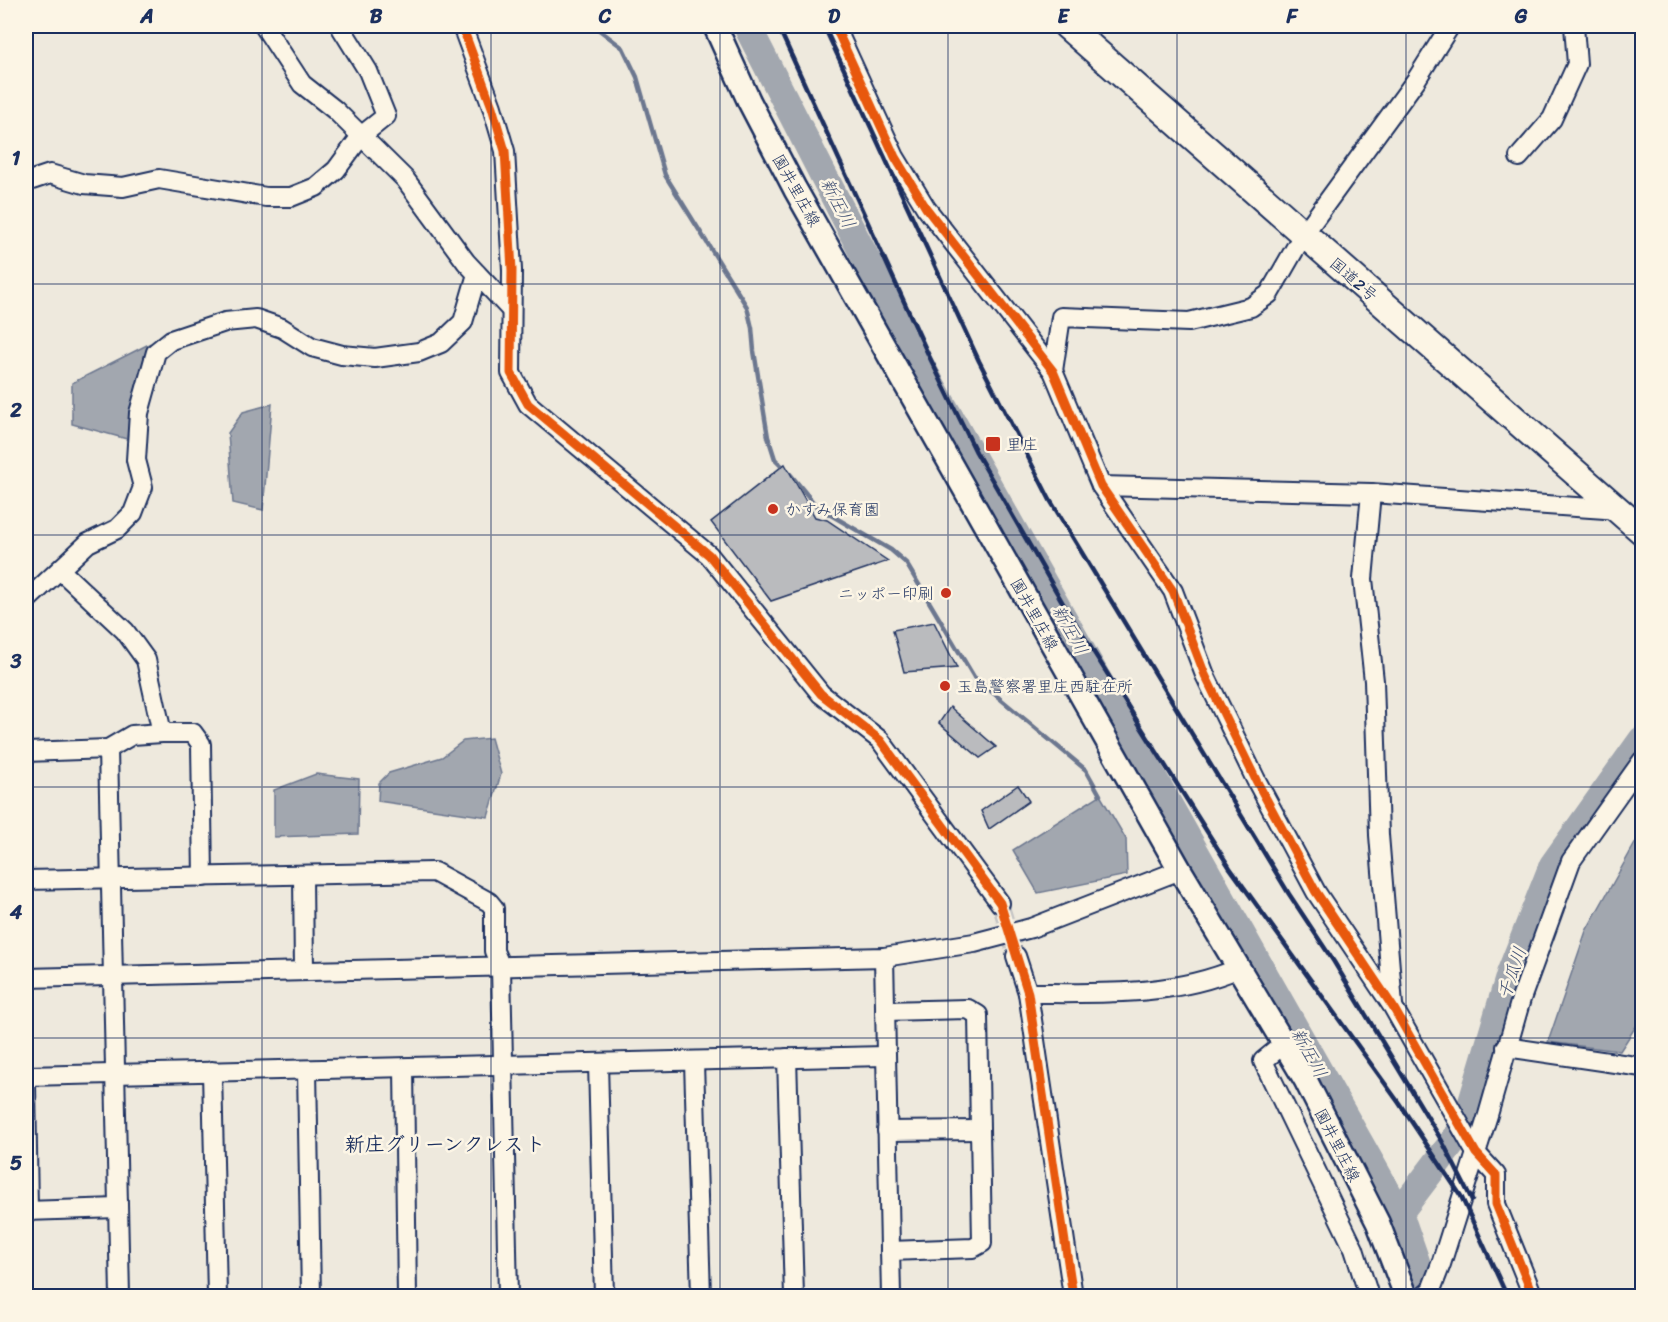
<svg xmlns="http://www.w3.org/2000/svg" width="1668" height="1322" font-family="Sriracha,'Klee One',sans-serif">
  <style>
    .water { fill: #a2a7af; stroke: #6c778f; stroke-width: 1.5 }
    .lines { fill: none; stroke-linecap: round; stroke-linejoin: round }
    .stream { stroke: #6c778f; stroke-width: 4.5 }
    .river { stroke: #a2a7af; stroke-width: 28 }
    .building { fill: #babbbe; stroke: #1b2f5e; stroke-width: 1.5 }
    .minor-tunnel { stroke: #c4c4c4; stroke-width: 18; stroke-dasharray: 18 9; stroke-linecap: butt }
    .minor-casing { stroke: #1b2f5e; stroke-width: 22 }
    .major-casing { stroke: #1b2f5e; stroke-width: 27 }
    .highway-casing { stroke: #1b2f5e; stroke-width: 30 }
    .minor { stroke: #fcf5e5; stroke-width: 18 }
    .major { stroke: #fcf5e5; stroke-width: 22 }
    .highway { stroke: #fcf5e5; stroke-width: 26 }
    .rail { stroke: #1b2f5e; stroke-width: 4.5 }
    .cycleway-casing { stroke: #fcf5e5; stroke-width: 13 }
    .cycleway { stroke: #e8590c; stroke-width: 9 }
    .grid { fill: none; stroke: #1b2f5e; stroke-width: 1.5; stroke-opacity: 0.55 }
    .poi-dot { fill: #c8321e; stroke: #fcf5e5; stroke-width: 2 }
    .labels { text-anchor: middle; stroke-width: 5; stroke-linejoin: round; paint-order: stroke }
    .street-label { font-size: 16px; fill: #1b2f5e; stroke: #fcf5e5 }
    .poi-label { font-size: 16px; fill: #1b2f5e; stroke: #fcf5e5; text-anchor: start }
    .water-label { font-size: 18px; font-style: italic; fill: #445376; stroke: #fcf5e5 }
    .quarter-label { font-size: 20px; font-weight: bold; fill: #1b2f5e; stroke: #fcf5e5 }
    .neatline { fill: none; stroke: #1b2f5e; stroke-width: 2 }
    .grid-label { font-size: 20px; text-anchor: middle; font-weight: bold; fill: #1b2f5e }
  </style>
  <rect width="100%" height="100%" fill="#eee9dd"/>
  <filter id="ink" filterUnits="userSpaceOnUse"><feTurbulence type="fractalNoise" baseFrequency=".0167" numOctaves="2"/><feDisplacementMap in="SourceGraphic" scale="12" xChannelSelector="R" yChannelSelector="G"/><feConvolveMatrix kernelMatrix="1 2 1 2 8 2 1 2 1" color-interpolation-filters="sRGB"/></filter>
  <g filter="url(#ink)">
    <!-- water -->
    <g class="water">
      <polygon points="149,344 127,439 72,424 72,383"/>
      <polygon points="272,404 263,510 233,503 228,433 243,412"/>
      <polygon points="491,738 501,774 488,817 378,801 379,783 389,773 442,757 463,741"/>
      <polygon points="316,774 359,779 358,834 274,837 274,790"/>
      <polygon points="1100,795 1126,839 1127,875 1038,893 1013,850"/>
      <polygon points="1642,831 1642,1017 1620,1051 1548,1042 1586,931"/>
    </g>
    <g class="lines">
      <!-- stream -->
      <polyline class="stream" points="594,26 623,48 637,77 665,175 747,307 752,328 754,351 768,437 775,459 790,474 817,507 891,550 906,563 974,677 1086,770 1100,795"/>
      <!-- river -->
      <g class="river">
        <polyline points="747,26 923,370 1399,1213 1428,1296"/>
        <polyline points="1399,1213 1465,1126 1510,974 1553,865 1642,740"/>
      </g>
    </g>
    <!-- building -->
    <g class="building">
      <polygon points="785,464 815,517 827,520 888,561 771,601 711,522"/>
      <polygon points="934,622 957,668 904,672 893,630"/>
      <polygon points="950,707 996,747 980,758 939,723"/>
      <polygon points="1018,785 1029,801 989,829 981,811"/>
    </g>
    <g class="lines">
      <!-- minor-tunnel -->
      <polyline class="minor-tunnel" points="1000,903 1016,956"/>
      <defs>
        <g id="minor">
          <polyline points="264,26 302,84 335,110 405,179 466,262 511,310"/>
          <polyline points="462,26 492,107 505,151 512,270 511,373 528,404 709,555 821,694 880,740 1000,903"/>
          <polyline points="835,26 895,157 926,208 1053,371 1101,486 1173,591 1205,675 1256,780 1316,892 1393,1007 1476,1153 1496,1175 1496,1204 1533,1296"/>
          <polyline points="1519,157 1552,119 1577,64 1574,26"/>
          <polyline points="26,182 50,174 84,184 123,187 159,179 266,197 291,197 316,187 336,170 361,136 386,116 368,71 340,26"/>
          <polyline points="1053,371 1061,317 1189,322 1251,307 1269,294 1303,235 1416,80 1450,26"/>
          <polyline points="1101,486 1371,493 1620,510"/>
          <polyline points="1371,493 1363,579 1374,681 1379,835 1393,1005"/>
          <polyline points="60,570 125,631 146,660 162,733 132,735 108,749"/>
          <polyline points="26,601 88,543 117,529 133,513 143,487 136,460 139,413 156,352 171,340 225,322 256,319 282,328 312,347 342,355 375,358 419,352 441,343 463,322 477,274"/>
          <polyline points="162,733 193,733 201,744 203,877"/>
          <polyline points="26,752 108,749 120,1296"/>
          <polyline points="303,875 304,971"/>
          <polyline points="26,880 434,872 489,902 494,908 494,951 501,967 508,1296"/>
          <polyline points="1016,956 1028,993 1073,1296"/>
          <polyline points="884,957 891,1296"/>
          <polyline points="26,978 884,957 974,943 1031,928 1180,870"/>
          <path d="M 1028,993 C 1100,993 1172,997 1239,968"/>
          <polyline points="885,1011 968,1009 978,1015 982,1243 973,1248 890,1251"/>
          <polyline points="1285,1043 1263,1061 1354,1249 1369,1296"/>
          <polyline points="1506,1047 1642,1067"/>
          <polyline points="787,1058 794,1296"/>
          <polyline points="694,1062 701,1296"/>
          <polyline points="598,1063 604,1296"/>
          <polyline points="404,1068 407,1296"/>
          <polyline points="307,1070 311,1296"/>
          <polyline points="212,1071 217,1296"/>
          <polyline points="26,1076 885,1056"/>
          <polyline points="26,1085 28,1211"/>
          <polyline points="887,1131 980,1130"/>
          <polyline points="26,1211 118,1208"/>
          <polyline points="1424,1296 1431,1290 1441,1264 1488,1115 1521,999 1571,861 1642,761"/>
        </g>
        <polyline id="major" points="715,26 749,101 795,189 1180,870 1305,1079 1378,1223 1406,1296"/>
        <polyline id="highway" points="1067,26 1642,531"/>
      </defs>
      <!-- minor casing -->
      <use href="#minor" class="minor-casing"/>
      <!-- major casing -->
      <use href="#major" class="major-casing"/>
      <!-- highway casing -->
      <use href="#highway" class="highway-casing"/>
      <!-- minor -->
      <use href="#minor" class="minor"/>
      <!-- major -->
      <use href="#major" class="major"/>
      <!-- highway -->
      <use href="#highway" class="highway"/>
      <!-- rail -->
      <g class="rail">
        <polyline points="778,26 928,354 976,452 1064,605 1230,868 1399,1103 1461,1196 1507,1296"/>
        <polyline points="824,26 979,361 1050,500 1289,894 1334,962 1442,1141 1472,1200"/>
      </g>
      <defs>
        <g id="cycleway">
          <polyline points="462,26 492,107 505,151 512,270 511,373 528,404 709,555 821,694 880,740 1000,903 1028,993 1073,1296"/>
          <polyline points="835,26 895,157 926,208 1053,371 1101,486 1173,591 1205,675 1256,780 1316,892 1393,1007 1476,1153 1496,1175 1496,1204 1533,1296"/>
        </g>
      </defs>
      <!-- cycleway casing -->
      <use href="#cycleway" class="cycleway-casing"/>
      <!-- cycleway -->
      <use href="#cycleway" class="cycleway"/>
    </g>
  </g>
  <!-- grid -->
  <path class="grid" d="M 262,26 L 262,1296M 491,26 L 491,1296M 720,26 L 720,1296M 948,26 L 948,1296M 1177,26 L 1177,1296M 1406,26 L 1406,1296M 26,284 L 1642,284M 26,535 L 1642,535M 26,787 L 1642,787M 26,1038 L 1642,1038"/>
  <!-- markers -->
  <g class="poi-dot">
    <rect x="985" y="436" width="16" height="16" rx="3"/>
    <circle cx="773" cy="509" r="6"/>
    <circle cx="946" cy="593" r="6"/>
    <circle cx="945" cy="686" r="6"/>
  </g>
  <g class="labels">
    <!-- street labels -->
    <g class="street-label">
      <text transform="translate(797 190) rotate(61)" y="6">園井里庄線</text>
      <text transform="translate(1354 279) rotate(41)" y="6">国道2号</text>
      <text transform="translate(1035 614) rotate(61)" y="6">園井里庄線</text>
      <text transform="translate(1338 1145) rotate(63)" y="6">園井里庄線</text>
    </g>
    <!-- poi labels -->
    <g class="poi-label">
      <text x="1006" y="450">里庄</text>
      <text x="785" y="515">かすみ保育園</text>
      <text x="934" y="599" text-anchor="end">ニッポー印刷</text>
      <text x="957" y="692">玉島警察署里庄西駐在所</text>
    </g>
    <!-- water labels -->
    <g class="water-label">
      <text transform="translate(838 203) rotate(63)" y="6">新圧川</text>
      <text transform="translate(1070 630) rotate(61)" y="6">新圧川</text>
      <text transform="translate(1512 973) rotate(-71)" y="6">千瓜川</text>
      <text transform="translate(1309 1053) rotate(61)" y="6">新圧川</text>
    </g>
    <!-- quarter labels -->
    <g class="quarter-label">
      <text x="445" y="1151">新庄グリーンクレスト</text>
    </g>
  </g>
  <!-- margin -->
  <rect width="1668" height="1322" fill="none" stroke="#fcf5e5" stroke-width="66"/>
  <rect x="33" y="33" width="1602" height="1256" class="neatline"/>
  <g class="grid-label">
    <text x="147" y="23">A</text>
    <text x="376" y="23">B</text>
    <text x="605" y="23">C</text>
    <text x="834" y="23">D</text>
    <text x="1063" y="23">E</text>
    <text x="1292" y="23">F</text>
    <text x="1521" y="23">G</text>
    <text x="16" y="165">1</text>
    <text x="16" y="417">2</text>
    <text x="16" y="668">3</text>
    <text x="16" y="919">4</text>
    <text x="16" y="1170">5</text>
  </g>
</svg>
